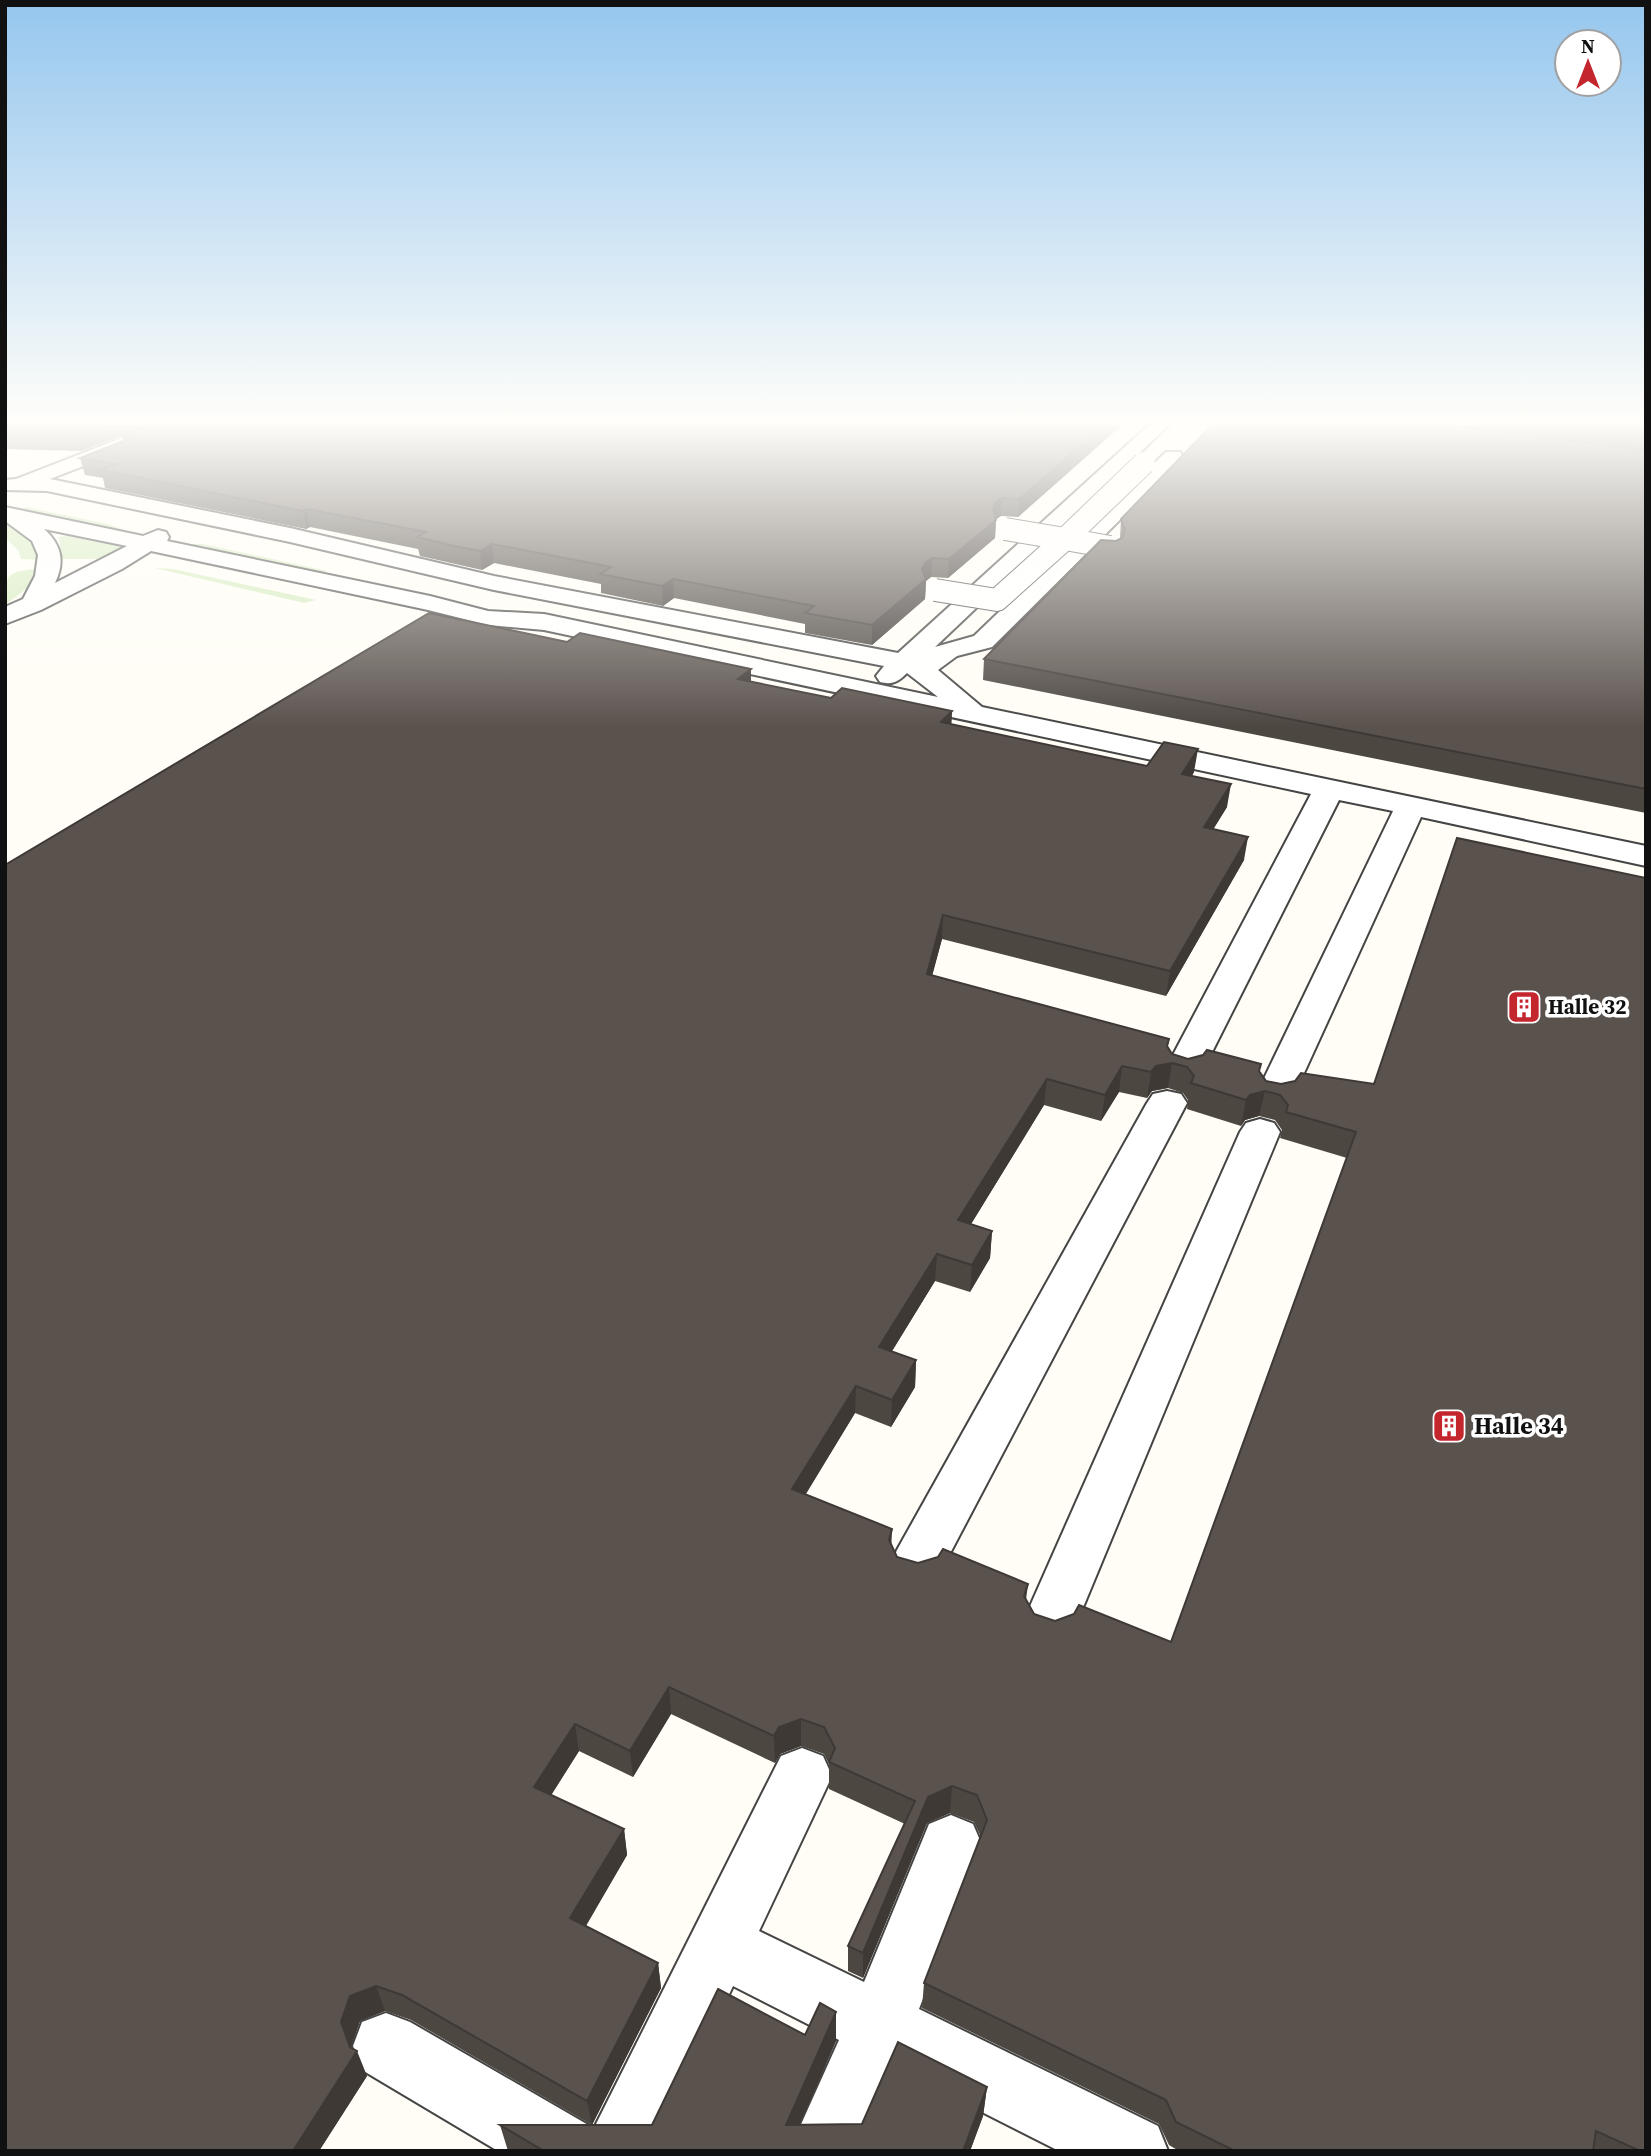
<svg xmlns="http://www.w3.org/2000/svg" width="1651" height="2156" font-family="'Source Serif 4',serif">
  <style>
    .green { fill: #d5ebbd }
    .lines { fill: none; stroke-linecap: round; stroke-linejoin: round }
    .minor-casing { stroke: #444; stroke-width: 4 }
    .minor { fill: #fff; fill-rule: evenodd }
    .minor-bridge-casing { stroke: #444; stroke-width: 24; stroke-linecap: butt }
    .minor-bridge { stroke: #fff; stroke-width: 22 }
    .wall { fill: #4d4742; fill-rule: evenodd }
    .shaded-wall { fill: #3f3936 }
    .building { fill: #5a524d; stroke: #3f3936; stroke-width: 2; fill-rule: evenodd }
    .labels { text-anchor: middle; stroke-width: 7; stroke-linejoin: round; paint-order: stroke }
    .poi-label { font-size: 21px; font-weight: bold; fill: #111; stroke: #fff; text-anchor: start }
    .near-poi-label { font-size: 24px; font-weight: bold; fill: #111; stroke: #fff; text-anchor: start }
  </style>
  <rect width="100%" height="100%" fill="#fffdf5"/>
  <!-- green -->
  <g class="green">
    <polygon points="26,507 108,524 129,532 16,511"/>
    <polygon points="5,520 32,537 43,560 21,559 18,550 5,538"/>
    <polygon points="67,536 122,547 98,559 62,559 59,537"/>
    <polygon points="194,544 203,544 327,571 320,573 190,546"/>
    <path d="M 43,568 L 30,586 L 5,605 C 5,569 9,573 43,568 Z"/>
    <polygon points="155,568 173,569 316,600 304,603"/>
  </g>
  <g class="lines">
    <defs>
      <g id="minor">
        <path d="M 155,425 L 182,425 L 179,429 L 50,479 L 290,528 L 494,576 L 898,653 L 1149,425 L 1169,425 L 935,647 L 974,636 L 1166,452 L 1180,452 L 1183,456 L 1180,460 L 992,647 L 957,656 L 938,670 L 982,707 L 1646,846 L 1646,866 L 1421,817 L 1294,1095 L 1289,1104 L 1275,1107 L 1261,1104 L 1256,1095 L 1393,811 L 1339,800 L 1203,1070 L 1198,1078 L 1184,1082 L 1170,1078 L 1165,1070 L 1311,794 L 544,630 L 488,625 L 428,610 L 151,551 L 122,569 L 41,610 L 5,624 L 5,607 L 23,599 L 35,576 L 38,555 L 32,541 L 5,521 L 5,507 L 143,536 L 158,530 L 166,532 L 169,537 L 167,541 L 430,596 L 488,611 L 544,614 L 938,697 L 907,673 C 898,682 892,685 880,682 L 876,676 L 884,666 L 494,590 L 290,542 L 47,491 L 5,490 L 5,480 L 16,479 ZM 44,529 L 127,546 L 55,583 C 65,562 62,545 44,529 Z"/>
        <polygon points="1167,1091 1181,1094 1187,1103 935,1582 916,1588 897,1582 890,1566 897,1550 1147,1103 1153,1094"/>
        <polygon points="1260,1119 1274,1123 1280,1132 1077,1622 1069,1639 1050,1646 1031,1639 1023,1622 1240,1132 1246,1123"/>
        <polygon points="802,1748 823,1756 832,1776 759,1931 864,1982 929,1824 951,1815 973,1824 982,1845 919,2009 1158,2126 1168,2151 1059,2151 895,2068 859,2151 789,2151 839,2040 733,1986 656,2151 498,2151 362,2070 353,2046 362,2022 386,2013 410,2022 590,2126 592,2132 781,1756"/>
      </g>
    </defs>
    <!-- minor casing -->
    <use href="#minor" class="minor-casing"/>
    <!-- minor -->
    <use href="#minor" class="minor"/>
    <defs>
      <g id="minor-bridge">
        <polyline points="1005,529 1065,539 1144,463"/>
        <polyline points="935,590 997,600 1065,539 1110,547"/>
      </g>
    </defs>
    <!-- minor-bridge casing -->
    <use href="#minor-bridge" class="minor-bridge-casing"/>
    <!-- minor-bridge -->
    <use href="#minor-bridge" class="minor-bridge"/>
  </g>
  <!-- wall -->
  <g class="wall">
    <polygon points="5,425 148,425 81,451 5,449"/>
    <polygon points="1122,425 1018,517 1001,516 996,519 995,538 948,578 931,577 926,581 925,599 872,645 805,633 805,624 674,598 663,606 601,593 601,584 494,563 482,570 420,556 418,549 310,527 306,529 105,488 103,478 85,475 80,458 123,441 122,435"/>
    <polygon points="1212,425 1646,425 1646,813 983,680 984,659 1120,539 1121,519"/>
    <path d="M 751,682 L 831,698 L 952,711 L 951,724 L 1147,766 L 1194,772 L 1192,776 L 1227,807 L 1213,829 L 1244,860 L 1166,996 L 942,939 L 932,975 L 1168,1047 L 1172,1054 L 1188,1059 L 1259,1071 L 1266,1081 L 1281,1084 L 1374,1084 L 1646,2151 L 1179,2151 L 1169,2145 L 1159,2124 L 922,2008 L 924,1983 L 981,1837 L 974,1822 L 950,1813 L 927,1823 L 863,1978 L 848,1971 L 848,1946 L 905,1824 L 829,1789 L 829,1764 L 824,1754 L 801,1746 L 780,1754 L 775,1763 L 671,1714 L 633,1777 L 579,1751 L 551,1795 L 624,1829 L 627,1855 L 586,1926 L 658,1963 L 661,1988 L 592,2125 L 411,2020 L 385,2011 L 360,2021 L 351,2047 L 367,2076 L 319,2151 L 5,2151 ZM 1168,1088 L 1183,1093 L 1188,1100 L 1187,1109 L 1241,1126 L 1245,1120 L 1259,1116 L 1275,1120 L 1282,1130 L 1280,1138 L 1347,1158 L 1171,1642 L 1055,1621 L 1034,1614 L 1026,1600 L 1028,1584 L 918,1563 L 897,1557 L 892,1546 L 806,1494 L 855,1413 L 891,1427 L 915,1387 L 916,1360 L 892,1351 L 935,1281 L 970,1292 L 990,1258 L 992,1231 L 971,1224 L 1044,1105 L 1101,1121 L 1119,1092 L 1147,1098 L 1152,1091 Z"/>
    <polygon points="805,2035 836,2041 800,2125 862,2124 987,2087 983,2116 970,2151 508,2151 500,2125 652,2125"/>
  </g>
  <!-- shaded-wall -->
  <g class="shaded-wall">
    <polygon points="101,425 148,425 81,451 76,434"/>
    <polygon points="1105,425 1122,425 1018,517 1019,499"/>
    <polygon points="1002,498 1001,516 995,520 996,520 995,538 948,578 949,559 993,509 996,502"/>
    <polygon points="307,509 310,527 306,529 303,511"/>
    <polygon points="492,544 494,563 482,570 480,551"/>
    <polygon points="932,558 931,577 926,581 925,599 872,645 872,625 922,569 926,562"/>
    <polygon points="673,579 674,598 663,606 662,586"/>
    <polygon points="751,669 751,690 738,679"/>
    <polygon points="952,711 951,733 941,722"/>
    <polygon points="1198,749 1194,772 1179,796 1182,774"/>
    <polygon points="1231,784 1227,807 1200,851 1204,827"/>
    <polygon points="1248,837 1244,860 1166,996 1170,971"/>
    <polygon points="943,915 942,939 926,999 927,974"/>
    <polygon points="1169,1039 1165,1064 1172,1063 1168,1088 1152,1091 1147,1098 1151,1072 1167,1046"/>
    <polygon points="1122,1066 1119,1092 1101,1121 1105,1095"/>
    <polygon points="1047,1079 1044,1105 957,1247 958,1220"/>
    <polygon points="1265,1091 1259,1116 1245,1120 1241,1126 1246,1100 1250,1095"/>
    <polygon points="992,1231 990,1258 970,1292 972,1265"/>
    <polygon points="937,1254 935,1281 878,1374 879,1347"/>
    <polygon points="916,1360 915,1387 891,1427 892,1400"/>
    <polygon points="856,1386 855,1413 792,1516 792,1489"/>
    <polygon points="892,1529 891,1556 889,1540"/>
    <polygon points="669,1687 671,1714 633,1777 630,1751"/>
    <polygon points="801,1719 801,1746 780,1754 775,1763 774,1736 779,1727"/>
    <polygon points="575,1724 579,1751 540,1813 534,1787"/>
    <polygon points="952,1786 950,1813 927,1823 863,1978 863,1953 928,1797"/>
    <polygon points="624,1829 627,1855 575,1944 570,1918"/>
    <polygon points="658,1963 661,1988 592,2125 587,2101"/>
    <polygon points="376,1986 385,2011 360,2021 351,2047 357,2051 367,2076 319,2151 293,2151 350,1996"/>
    <polygon points="836,2012 836,2041 788,2151 786,2125"/>
    <polygon points="987,2087 983,2116 970,2151 963,2151"/>
  </g>
  <!-- building -->
  <g class="building">
    <polygon points="5,425 101,425 76,434 5,432"/>
    <polygon points="150,425 1105,425 1019,499 1002,498 996,502 993,509 996,520 949,559 932,558 926,562 922,569 926,579 872,625 805,613 814,606 673,579 662,586 600,574 611,567 492,544 480,551 454,546 417,537 426,532 307,509 303,511 101,470 115,464 80,458 136,436 122,435"/>
    <polygon points="1212,425 1449,425 1646,450 1646,789 984,659 1101,540 1116,541 1122,538 1125,530 1121,519"/>
    <polygon points="1577,425 1646,425 1646,434"/>
    <path d="M 429,613 L 567,642 L 580,633 L 751,669 L 738,679 L 831,698 L 842,688 L 952,711 L 941,722 L 1147,766 L 1164,742 L 1198,749 L 1182,774 L 1231,784 L 1204,827 L 1248,837 L 1170,971 L 943,915 L 927,974 L 1169,1039 L 1167,1046 L 1172,1054 L 1188,1059 L 1203,1055 L 1207,1050 L 1261,1064 L 1259,1071 L 1266,1081 L 1281,1084 L 1295,1081 L 1301,1073 L 1374,1084 L 1457,838 L 1646,878 L 1646,2151 L 1640,2151 L 1596,2131 L 1593,2151 L 1235,2151 L 1176,2122 L 1166,2100 L 924,1983 L 987,1820 L 977,1795 L 952,1786 L 928,1797 L 863,1953 L 848,1946 L 915,1801 L 829,1762 L 835,1748 L 824,1727 L 801,1719 L 779,1727 L 774,1736 L 669,1687 L 630,1751 L 575,1724 L 534,1787 L 624,1829 L 570,1918 L 658,1963 L 587,2101 L 402,1995 L 376,1986 L 350,1996 L 341,2022 L 350,2047 L 357,2051 L 293,2151 L 5,2151 L 5,865 ZM 1172,1063 L 1187,1067 L 1194,1076 L 1191,1083 L 1246,1100 L 1250,1095 L 1265,1091 L 1280,1095 L 1288,1105 L 1286,1112 L 1356,1132 L 1171,1642 L 1079,1605 L 1074,1614 L 1055,1621 L 1034,1614 L 1024,1596 L 1028,1584 L 943,1549 L 938,1557 L 918,1563 L 897,1557 L 889,1540 L 892,1529 L 792,1489 L 856,1386 L 892,1400 L 916,1360 L 879,1347 L 937,1254 L 972,1265 L 992,1231 L 958,1220 L 1047,1079 L 1105,1095 L 1122,1066 L 1151,1072 L 1156,1066 Z"/>
    <polygon points="718,1989 805,2035 820,2003 836,2012 786,2125 862,2124 898,2042 987,2087 963,2151 544,2151 500,2125 652,2125"/>
  </g>
  <!-- sky -->
  <linearGradient id="sky" x2="0" y2="1"><stop stop-color="#95c6ee"/><stop offset="0.58" stop-color="#fffefa"/><stop offset="1" stop-color="#fffefa" stop-opacity="0"/></linearGradient>
  <rect width="1651" height="727" fill="url(#sky)"/>
  <!-- icons -->
  <defs>
    <symbol id="building-square" viewBox="-11 -11 22 22"><rect x="-9" y="-9" width="18" height="18" rx="4" fill="#c4262e" stroke="#fff"/><path d="M-4-6H4V6H1V3H-1V6H-4ZM-2.5-4.3h1.7v1.8h-1.7ZM.8-4.3h1.7v1.8H.8ZM-2.5-1h1.7V.8h-1.7ZM.8-1h1.7V.8H.8Z" fill="#fff"/></symbol>
  </defs>
  <g fill-rule="evenodd">
    <use href="#building-square" x="1505" y="988" width="38" height="38"/>
    <use href="#building-square" x="1430" y="1407" width="38" height="38"/>
  </g>
  <g class="labels">
    <!-- poi labels -->
    <g class="poi-label">
      <text x="1548" y="1014">Halle 32</text>
    </g>
    <!-- near-poi labels -->
    <g class="near-poi-label">
      <text x="1474" y="1434">Halle 34</text>
    </g>
  </g>
  <!-- border -->
  <rect width="1651" height="2156" fill="none" stroke="#111111" stroke-width="14"/>
  <!-- north arrow -->
  <g transform="translate(1588 63)"><circle r="33" fill="#ffffff" stroke="#a0a0a0" stroke-width="2"/>
  <path d="M0-5L12 26L0 18L-12 26Z" fill="#c4262e"/>
  <text y="-10" font-size="19" font-weight="bold" text-anchor="middle" fill="#111111">N</text>
  </g>
</svg>
